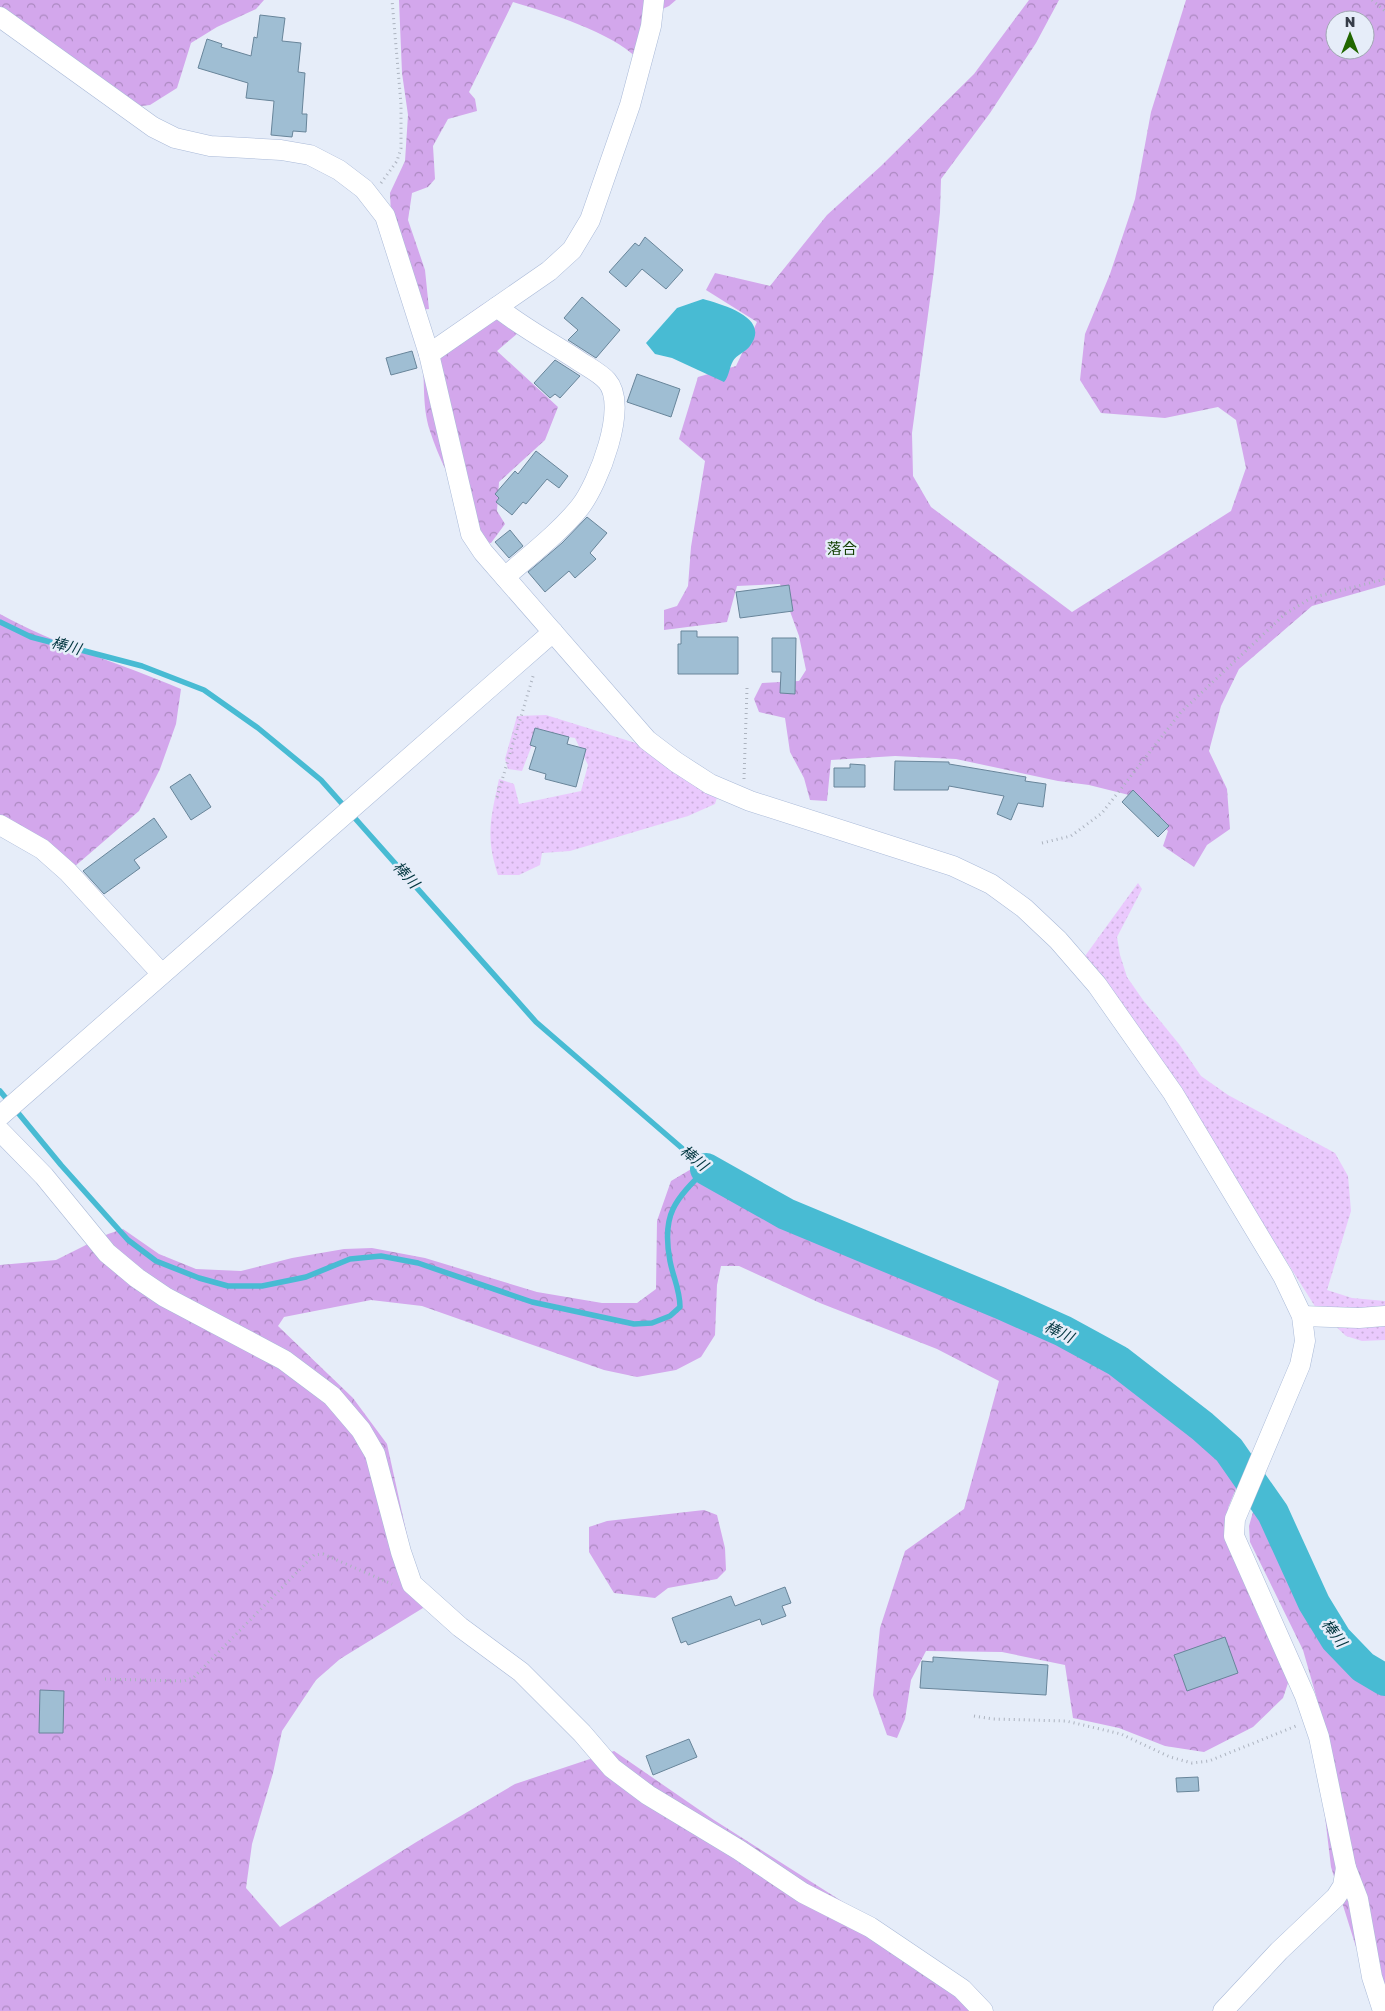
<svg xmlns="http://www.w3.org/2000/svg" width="1385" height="2011" font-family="'Golos Text','Noto Sans JP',sans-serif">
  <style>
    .grass { fill: url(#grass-dots) }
    .forest { fill: url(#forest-crowns); fill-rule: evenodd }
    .water { fill: #48bbd3 }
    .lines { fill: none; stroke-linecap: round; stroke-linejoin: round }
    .stream { stroke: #48bbd3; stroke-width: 5.5 }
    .river { stroke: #48bbd3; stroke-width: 32 }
    .building { fill: #9fbed3; stroke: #68859a }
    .minor-casing { stroke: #aabad8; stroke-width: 21 }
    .path { stroke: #acb3bf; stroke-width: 3; stroke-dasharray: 1 4; stroke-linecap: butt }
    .minor { stroke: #fff; stroke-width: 20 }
    .labels { text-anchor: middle; stroke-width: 5; stroke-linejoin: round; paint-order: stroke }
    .neighbourhood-label { font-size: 15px; fill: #123f01; stroke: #e6edf9 }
    .water-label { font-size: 15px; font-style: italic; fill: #00353f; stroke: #e6edf9 }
  </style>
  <defs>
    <pattern id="grass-dots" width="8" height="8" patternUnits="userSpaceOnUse" patternTransform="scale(1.25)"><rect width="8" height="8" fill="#eac9fd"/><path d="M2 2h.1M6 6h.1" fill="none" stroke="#c9aeda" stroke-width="1.8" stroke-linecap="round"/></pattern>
    <pattern id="forest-crowns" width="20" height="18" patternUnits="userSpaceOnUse" patternTransform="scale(1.25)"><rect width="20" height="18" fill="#d3a7ec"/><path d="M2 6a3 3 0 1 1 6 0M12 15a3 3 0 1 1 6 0" fill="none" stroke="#ac89c1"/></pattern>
  </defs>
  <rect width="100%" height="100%" fill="#e6edf9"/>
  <!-- grass -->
  <g class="grass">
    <path d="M 546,715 L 642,745 L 675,774 L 718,794 L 715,804 L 688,816 L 570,851 L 542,853 L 540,865 L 519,875 L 498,875 C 485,836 491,818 499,779 L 514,784 L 519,804 L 581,791 L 588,765 L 575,738 L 537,732 L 522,771 L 508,769 L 505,759 L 517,716 Z"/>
    <polygon points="1138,883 1142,889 1117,937 1120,955 1127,977 1143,1000 1179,1044 1201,1076 1228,1095 1335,1153 1348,1176 1351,1211 1327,1290 1352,1298 1385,1301 1385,1340 1362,1341 1346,1336 1316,1308 1224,1162 1088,966 1085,956"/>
  </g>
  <!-- forest -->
  <g class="forest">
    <polygon points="0,0 264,0 256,9 217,27 191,43 177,88 150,105 132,107 0,10"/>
    <path d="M 399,0 L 676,0 L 669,6 L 645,17 L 637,58 C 610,32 550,13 513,2 L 469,92 L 475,99 L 477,111 L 448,119 L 433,146 L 435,179 L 428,187 L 412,193 L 408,220 L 425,270 L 429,309 L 420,310 L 391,215 L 390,193 L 405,161 L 408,115 L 402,73 Z"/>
    <path d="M 1029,0 L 1059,0 L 1036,43 L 990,113 L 941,179 L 940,212 L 934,270 L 912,433 L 913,476 L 931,507 L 1072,612 L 1231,511 L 1246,468 L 1236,420 L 1218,407 L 1165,418 L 1101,413 L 1080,380 L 1085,334 L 1110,274 L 1135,199 L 1151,112 L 1186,0 L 1385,0 L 1385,585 L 1312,606 L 1239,669 L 1221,706 L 1209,751 L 1227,789 L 1230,829 L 1207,845 L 1194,867 L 1163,846 L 1168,831 L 1133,796 L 1089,785 L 1058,781 L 956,759 L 895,756 L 831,760 L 827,801 L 810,800 L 804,778 L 790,752 L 785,718 L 759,712 L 754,699 L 762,683 L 799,681 L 806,670 L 799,636 L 780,584 L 737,586 L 727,622 L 664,630 L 664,610 L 677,606 L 688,586 L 691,547 L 705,461 L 679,439 L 698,377 L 736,366 L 757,322 L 706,290 L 715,273 L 770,286 L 827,215 L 881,166 L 974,74 ZM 1335,20 L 1365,20 L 1365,50 L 1335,50 Z"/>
    <path d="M 483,304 L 518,333 L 497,351 L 558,407 L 545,440 L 499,482 L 497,511 L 505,524 L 491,543 L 483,542 C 465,506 442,469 430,431 C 421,404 426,375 421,348 Z"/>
    <path d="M 0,614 C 57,646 121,663 181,689 L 176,724 L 160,769 L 139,811 L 74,867 L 0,832 Z"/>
    <polygon points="709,1165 788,1206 850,1234 1020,1299 1070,1325 1166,1390 1249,1457 1228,1508 1228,1543 1259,1618 1290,1677 1283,1698 1253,1727 1204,1752 1165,1746 1119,1728 1073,1718 1065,1665 1002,1652 926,1651 911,1680 905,1719 897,1738 887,1735 873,1695 880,1628 905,1551 964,1509 999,1381 937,1349 820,1303 739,1266 721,1266 717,1285 715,1335 701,1357 676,1370 637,1377 604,1370 422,1306 371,1300 284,1317 278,1326 353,1398 387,1444 423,1608 340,1659 316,1680 282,1731 273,1773 252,1844 246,1888 280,1927 418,1841 515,1784 614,1751 714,1820 950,1970 992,2011 0,2011 0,1265 56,1260 108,1234 123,1229 159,1254 196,1269 241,1271 292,1258 344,1249 372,1248 425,1258 537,1292 602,1303 637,1303 656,1289 657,1221 671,1181 693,1168"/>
    <path d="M 1260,1504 C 1293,1558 1308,1620 1354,1667 C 1362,1676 1375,1682 1385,1689 L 1385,1990 L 1382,1994 L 1356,1947 L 1331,1867 L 1321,1783 L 1321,1713 L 1303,1650 L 1250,1542 L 1249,1526 L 1255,1505 Z"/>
    <polygon points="704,1510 717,1515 725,1548 726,1570 717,1579 668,1588 655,1598 614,1593 589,1552 589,1527 607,1521"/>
  </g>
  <!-- water -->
  <path class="water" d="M 703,299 C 724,305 771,318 750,346 C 746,352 736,355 733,361 C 729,368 729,377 724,382 L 672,358 L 655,354 L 646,343 L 677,308 Z"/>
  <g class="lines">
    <!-- stream -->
    <path class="stream" d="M 0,622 L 31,637 L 142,666 L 204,690 L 258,728 L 321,780 L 536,1022 L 706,1169 C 675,1200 661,1214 670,1261 C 673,1277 680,1290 680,1307 L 670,1316 L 652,1323 L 634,1324 L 532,1302 L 418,1263 L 381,1256 L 350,1259 L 306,1277 L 262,1286 L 228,1286 L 199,1278 L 156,1261 L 128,1240 L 61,1165 L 0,1091"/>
    <!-- river -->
    <polyline class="river" points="706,1169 786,1214 1000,1303 1063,1331 1118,1361 1202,1426 1229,1450 1273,1513 1314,1603 1336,1639 1363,1667 1385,1680"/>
  </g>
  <!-- building -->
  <g class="building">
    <polygon points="260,15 285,18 282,41 301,43 298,72 305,73 302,114 307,114 306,132 293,131 292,137 271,135 274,101 246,98 248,83 198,68 207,39 222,44 221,47 251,56 254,37 257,38"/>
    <polygon points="645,237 683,270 666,289 642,269 626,287 609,272 635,243 639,246"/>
    <polygon points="582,297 620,330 596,358 568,340 578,330 564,318"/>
    <polygon points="412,351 417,368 391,375 386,358"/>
    <polygon points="555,360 580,376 560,398 555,394 550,398 534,383"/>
    <polygon points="637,374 680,389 671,417 627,402"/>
    <polygon points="536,451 568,476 559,488 547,479 526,504 523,502 512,515 496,502 499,498 495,494 515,471 518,474"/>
    <polygon points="587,517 607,533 590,553 596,559 575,578 569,571 545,592 528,572 562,543"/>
    <polygon points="510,530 523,546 509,558 495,542"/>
    <polygon points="789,585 793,611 740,618 736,592"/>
    <polygon points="681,631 697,631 697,637 738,637 738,674 678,674 678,644 681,644"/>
    <polygon points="772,638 796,638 795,694 780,693 781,672 772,672"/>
    <polygon points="535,728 569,737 567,744 586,749 576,787 545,779 546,774 529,769 536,747 530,745"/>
    <polygon points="895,761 949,762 949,764 1026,777 1025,781 1046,784 1043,807 1018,803 1011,820 997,814 1004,796 949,786 948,790 894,790"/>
    <polygon points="850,764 865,765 865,787 834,787 834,768 850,768"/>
    <polygon points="190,774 211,807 191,820 170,787"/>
    <polygon points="1133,790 1169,826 1158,837 1122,802"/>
    <polygon points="154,818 167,837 134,860 140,868 104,894 83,871"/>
    <polygon points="785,1587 791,1603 782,1606 786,1616 762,1625 760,1619 688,1645 686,1641 681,1643 672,1618 731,1596 735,1606"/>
    <polygon points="1225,1637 1238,1673 1187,1691 1174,1655"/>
    <polygon points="933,1657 1048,1665 1046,1695 920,1688 922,1661 933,1662"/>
    <polygon points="40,1690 64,1691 63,1733 39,1733"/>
    <polygon points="689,1739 697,1757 653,1775 646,1756"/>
    <polygon points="1198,1777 1199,1791 1177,1792 1176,1778"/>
  </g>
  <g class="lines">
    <defs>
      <g id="minor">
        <polyline points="0,17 153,127 175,138 210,146 281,150 310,155 339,170 364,189 385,216 429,354 471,534 483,552 647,740 676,762 710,784 750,801 953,866 991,884 1024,908 1058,940 1097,985 1173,1093 1283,1276 1302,1316 1305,1341 1300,1365 1235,1519 1234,1536 1305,1696 1319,1737 1346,1868 1358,1899 1372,1977 1383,2011"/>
        <path d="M 497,307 C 523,328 552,343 579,361 C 588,367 600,373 607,381 C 629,406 598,484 580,507 C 559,533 530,555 505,577"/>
        <polyline points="429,354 549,271 572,250 590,220 630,105 651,26 654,0"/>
        <polyline points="0,825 42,849 68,872 161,973"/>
        <polyline points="0,1116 553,632"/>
        <polyline points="0,1131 44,1176 107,1253 137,1278 165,1297 284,1360 332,1396 361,1430 375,1454 401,1552 412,1584 460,1627 521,1672 582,1733 612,1768 648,1795 739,1850 803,1893 870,1927 962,1989 983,2011"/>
        <polyline points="1302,1316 1359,1318 1385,1316"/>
        <polyline points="1223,2011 1279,1951 1336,1897 1343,1886 1346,1868"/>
      </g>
    </defs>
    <!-- minor casing -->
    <use href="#minor" class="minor-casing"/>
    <!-- path -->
    <g class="path">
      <polyline points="1372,0 1385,11"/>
      <polyline points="381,183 397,161 401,148 401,104 392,0"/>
      <polyline points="744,779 747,688"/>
      <polyline points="497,797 534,673"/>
      <polyline points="1042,843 1071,836 1102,813 1181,712 1285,614 1311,598 1385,579"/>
      <polyline points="105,1679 184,1681 193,1678 314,1555 323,1554 392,1584"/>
      <polyline points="974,1716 993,1719 1066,1721 1121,1734 1170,1757 1192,1763 1209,1761 1296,1726"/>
    </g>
    <!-- minor -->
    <use href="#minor" class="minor"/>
  </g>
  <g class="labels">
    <!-- neighbourhood labels -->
    <g class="neighbourhood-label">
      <text x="842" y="554">落合</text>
    </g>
    <!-- water labels -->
    <g class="water-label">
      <text transform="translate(66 646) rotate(15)" y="5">棒川</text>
      <text transform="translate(406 875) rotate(48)" y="5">棒川</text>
      <text transform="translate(694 1158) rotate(39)" y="5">棒川</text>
      <text transform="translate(1059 1332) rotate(26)" y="5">棒川</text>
      <text transform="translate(1334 1633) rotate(53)" y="5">棒川</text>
    </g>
  </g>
  <!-- north arrow -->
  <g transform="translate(1350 35)"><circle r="24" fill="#e6edf9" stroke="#a0a7b3"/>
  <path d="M0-4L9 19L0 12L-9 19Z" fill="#216700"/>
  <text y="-8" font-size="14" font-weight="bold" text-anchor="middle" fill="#363d49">N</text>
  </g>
</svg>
